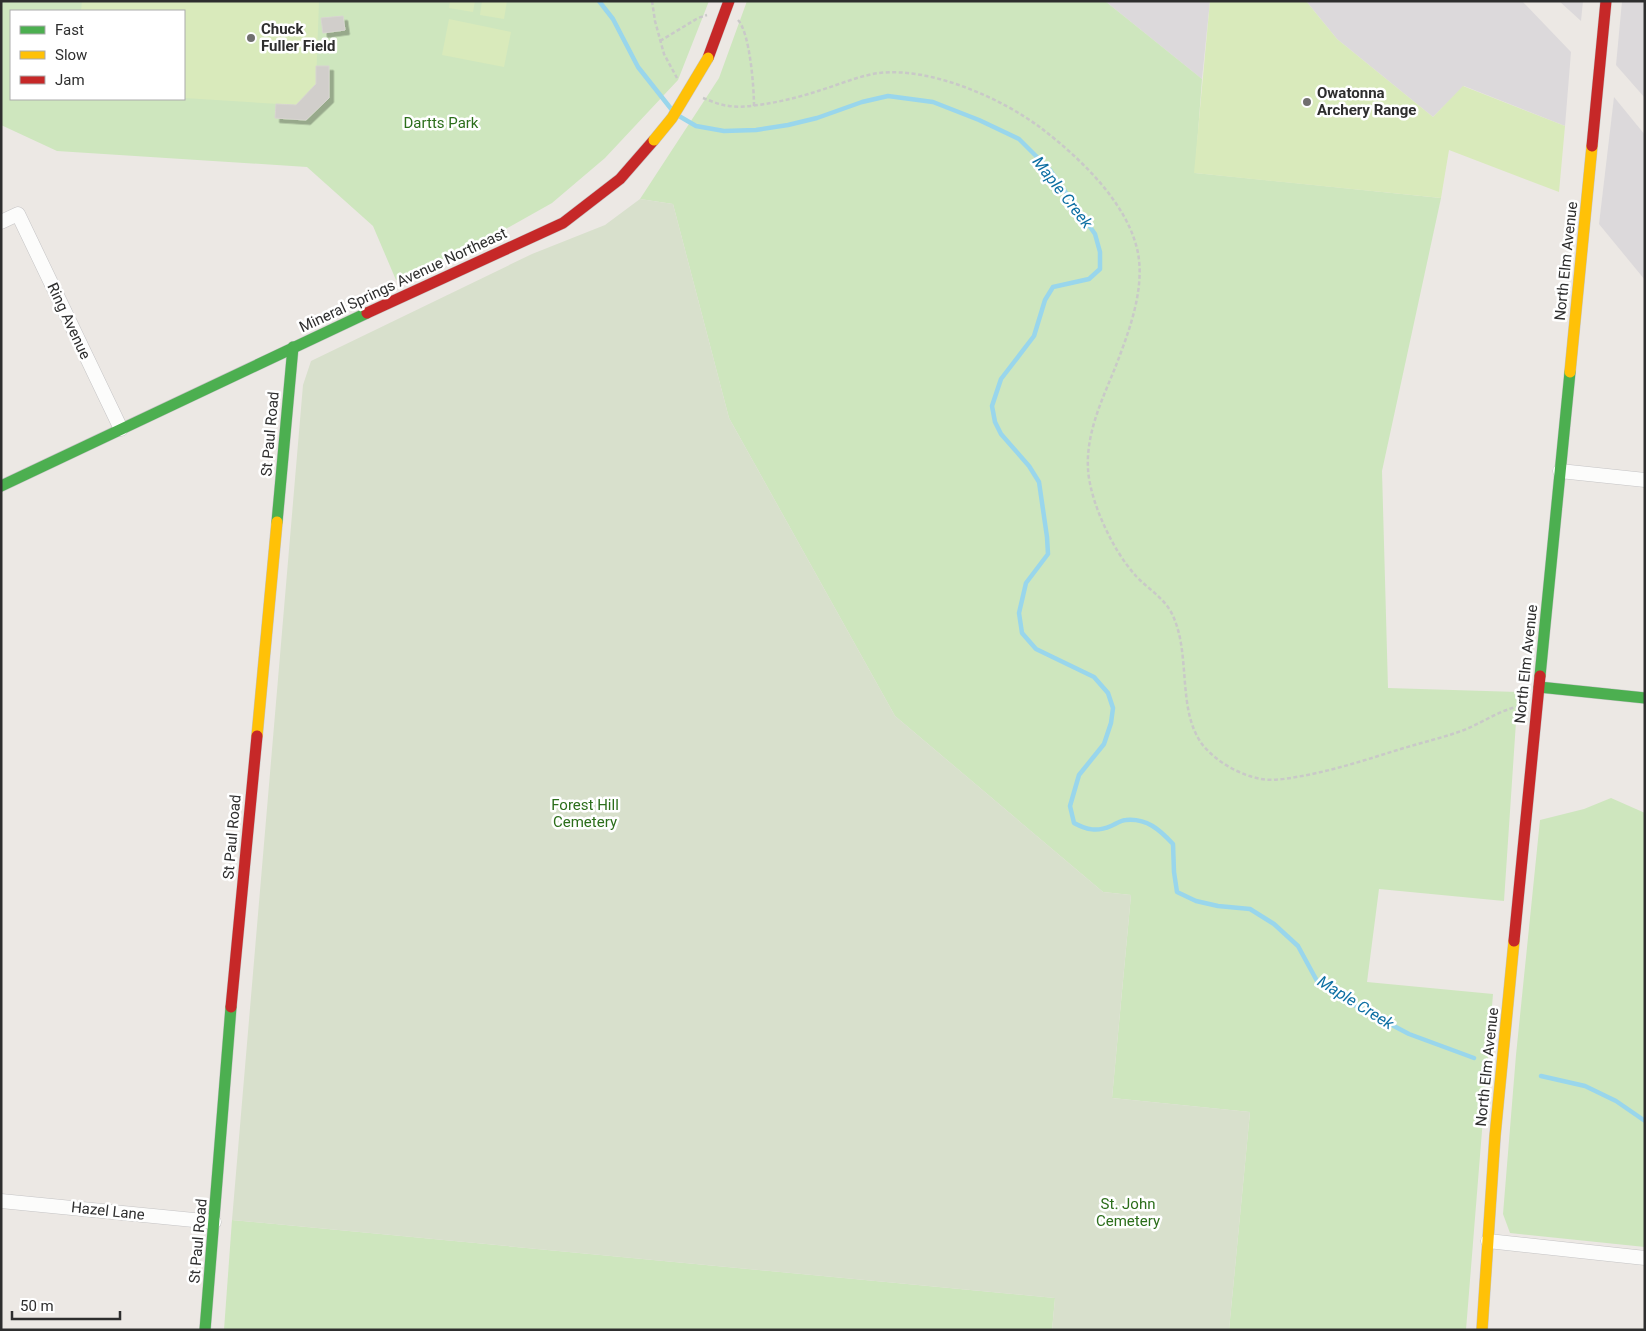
<svg xmlns="http://www.w3.org/2000/svg" width="1646" height="1331" font-family="Roboto,sans-serif">
  <style>
    .industrial { fill: #dcd9db }
    .green { fill: #cee6be; fill-rule: evenodd }
    .cemetery { fill: #d8e0cc }
    .pitch { fill: #d9eabb }
    .lines { fill: none; stroke-linecap: round; stroke-linejoin: round }
    .stream { stroke: #99d6ec; stroke-width: 4.5 }
    .building { fill: #d1cecb; stroke: #d7d4d0; filter: url(#shadow) }
    .street-casing { stroke: #c5c4c5; stroke-width: 15 }
    .fast-casing { stroke: #c5c4c5; stroke-width: 12 }
    .slow-casing { stroke: #c5c4c5; stroke-width: 12 }
    .jam-casing { stroke: #c5c4c5; stroke-width: 12 }
    .path { stroke: #c9c9c8; stroke-width: 2.5; stroke-dasharray: 4 2.5; stroke-linecap: butt }
    .street { stroke: #fcfcfb; stroke-width: 14 }
    .fast { stroke: #4caf50; stroke-width: 11 }
    .slow { stroke: #ffc107; stroke-width: 11 }
    .jam { stroke: #c62828; stroke-width: 11 }
    .slow-bridge-casing { stroke: #c5c4c5; stroke-width: 12; stroke-linecap: butt }
    .slow-bridge { stroke: #ffc107; stroke-width: 11 }
    .poi-dot { fill: #706f6e; stroke: #fff; stroke-width: 2 }
    .labels { text-anchor: middle; stroke-width: 5; stroke-linejoin: round; paint-order: stroke }
    .poi-label { font-size: 15px; font-weight: bold; fill: #2e2e2e; stroke: #fff; text-anchor: start }
    .park-label { font-size: 15px; fill: #2c6e1b; stroke: #fff }
    .street-label { font-size: 15px; fill: #2e2e2e; stroke: #fff }
    .water-label { font-size: 16px; font-style: italic; fill: #0d6fa3; stroke: #fff }
  </style>
  <defs>
    <filter id="shadow"><feDropShadow dx="4.5" dy="4.5" stdDeviation="0" flood-color="#0004"/></filter>
  </defs>
  <rect width="100%" height="100%" fill="#ece8e4"/>
  <!-- industrial -->
  <g class="industrial">
    <polygon points="1105,1 1210,1 1202,79"/>
    <polygon points="1306,1 1522,1 1571,52 1565,126 1464,86 1433,117 1337,39"/>
    <polygon points="1559,1 1583,1 1581,21"/>
    <polygon points="1622,1 1645,1 1645,98 1616,65"/>
    <polygon points="1614,97 1645,135 1645,280 1599,224"/>
  </g>
  <!-- green -->
  <g class="green">
    <path d="M 1,1 L 709,1 L 678,80 L 605,158 L 552,203 L 495,235 L 396,280 L 373,226 L 307,167 L 57,151 L 1,125 ZM 11,11 L 184,11 L 184,99 L 11,99 Z"/>
    <polygon points="747,1 1105,1 1202,79 1195,173 1441,198 1382,471 1388,688 1518,692 1504,901 1379,889 1367,982 1493,994 1466,1330 1229,1330 1250,1112 1112,1098 1131,895 1103,892 895,716 729,418 673,204 640,199 719,78"/>
    <polygon points="1611,798 1645,813 1645,1247 1510,1233 1503,1214 1516,1055 1540,820 1584,809"/>
    <polygon points="232,1220 1055,1298 1052,1330 224,1330"/>
  </g>
  <!-- cemetery -->
  <polygon class="cemetery" points="640,199 673,204 729,418 895,716 1103,892 1131,895 1112,1098 1250,1112 1229,1330 1052,1330 1055,1298 232,1220 303,385 311,361 532,254 605,225"/>
  <!-- pitch -->
  <g class="pitch">
    <polygon points="82,1 319,1 316,84 296,105 184,98 184,11 81,11"/>
    <polygon points="450,1 475,1 473,12 449,8"/>
    <polygon points="482,1 507,1 504,19 480,15"/>
    <polygon points="1210,1 1306,1 1337,39 1433,117 1463,86 1565,126 1559,192 1449,150 1441,198 1194,173"/>
    <polygon points="449,19 511,32 504,67 442,55"/>
  </g>
  <g class="lines">
    <!-- stream -->
    <g class="stream">
      <polyline points="599,1 613,19 638,67 672,110"/>
      <path d="M 679,116 L 696,126 L 724,131 L 756,130 L 788,125 L 817,118 L 862,102 L 888,96 L 933,102 L 979,120 L 1019,139 L 1050,170 L 1095,234 L 1100,252 L 1100,269 L 1089,279 L 1053,287 L 1045,300 L 1034,336 L 1001,379 L 992,406 L 995,422 L 1001,434 L 1029,466 L 1039,482 L 1047,537 L 1048,554 L 1026,583 L 1019,613 L 1022,633 L 1036,649 L 1094,677 L 1108,693 L 1113,708 L 1111,723 L 1104,744 L 1079,775 L 1070,806 L 1074,823 C 1087,830 1097,832 1111,826 C 1116,824 1121,820 1126,820 C 1147,818 1160,830 1173,844 L 1174,872 L 1177,892 L 1196,901 L 1218,906 L 1250,909 L 1274,924 L 1298,946 L 1317,981 L 1354,1005 L 1409,1034 L 1474,1058"/>
      <polyline points="1541,1076 1585,1086 1616,1101 1645,1121"/>
    </g>
  </g>
  <!-- building -->
  <g class="building">
    <polygon points="343,16 345,30 323,33 321,18"/>
    <polygon points="316,66 329,66 329,98 306,120 275,118 276,104 296,105 316,84"/>
  </g>
  <g class="lines">
    <defs>
      <g id="street">
        <polyline points="1,222 18,214 121,429"/>
        <polyline points="1560,471 1645,480"/>
        <polyline points="1,1201 214,1222"/>
        <polyline points="1488,1241 1645,1258"/>
      </g>
      <g id="fast">
        <polyline points="1,486 367,313"/>
        <polyline points="277,522 293,347"/>
        <polyline points="1540,676 1570,372"/>
        <polyline points="1539,687 1645,698"/>
        <polyline points="205,1330 231,1007"/>
      </g>
      <g id="slow">
        <polyline points="1570,372 1592,146"/>
        <polyline points="257,736 277,522"/>
        <polyline points="1482,1330 1495,1136 1514,941"/>
      </g>
      <g id="jam">
        <polyline points="708,58 729,1"/>
        <polyline points="1592,146 1606,1"/>
        <polyline points="367,313 563,223 620,179 654,140"/>
        <polyline points="1514,941 1540,676"/>
        <polyline points="231,1007 257,736"/>
      </g>
    </defs>
    <!-- street casing -->
    <use href="#street" class="street-casing"/>
    <!-- fast casing -->
    <use href="#fast" class="fast-casing"/>
    <!-- slow casing -->
    <use href="#slow" class="slow-casing"/>
    <!-- jam casing -->
    <use href="#jam" class="jam-casing"/>
    <!-- path -->
    <g class="path">
      <polyline points="652,1 655,21 664,54 677,78"/>
      <path d="M 738,20 C 750,33 754,88 754,106"/>
      <polyline points="660,41 698,18 707,15"/>
      <path d="M 703,98 C 711,101 720,105 729,106 C 743,108 758,105 771,103 C 787,100 803,96 818,91 C 838,85 858,76 879,73 C 931,67 1001,98 1041,128 C 1080,158 1128,203 1138,253 C 1145,291 1128,334 1115,368 C 1102,400 1086,433 1088,469 C 1090,502 1113,551 1136,576 C 1149,590 1165,598 1173,616 C 1191,655 1177,710 1202,744 C 1216,762 1240,775 1261,779 C 1273,781 1285,779 1296,777 C 1333,771 1368,759 1404,748 C 1424,742 1445,737 1464,730 C 1484,722 1501,709 1522,706"/>
    </g>
    <!-- street -->
    <use href="#street" class="street"/>
    <!-- fast -->
    <use href="#fast" class="fast"/>
    <!-- slow -->
    <use href="#slow" class="slow"/>
    <!-- jam -->
    <use href="#jam" class="jam"/>
    <defs>
      <polyline id="slow-bridge" points="654,140 672,118 708,58"/>
    </defs>
    <!-- slow-bridge casing -->
    <use href="#slow-bridge" class="slow-bridge-casing"/>
    <!-- slow-bridge -->
    <use href="#slow-bridge" class="slow-bridge"/>
  </g>
  <!-- markers -->
  <g class="poi-dot">
    <circle cx="251" cy="38" r="5"/>
    <circle cx="1307" cy="102" r="5"/>
  </g>
  <g class="labels">
    <!-- poi labels -->
    <g class="poi-label">
      <text x="261" y="34">Chuck<tspan x="261" dy="17">Fuller Field</tspan></text>
      <text x="1317" y="98">Owatonna<tspan x="1317" dy="17">Archery Range</tspan></text>
    </g>
    <!-- park labels -->
    <g class="park-label">
      <text x="441" y="128">Dartts Park</text>
      <text x="585" y="810">Forest Hill<tspan x="585" dy="17">Cemetery</tspan></text>
      <text x="1128" y="1209">St. John<tspan x="1128" dy="17">Cemetery</tspan></text>
    </g>
    <!-- street labels -->
    <g class="street-label">
      <text transform="translate(1566 261) rotate(-84)" y="5">North Elm Avenue</text>
      <text transform="translate(403 280) rotate(-25)" y="5">Mineral Springs Avenue Northeast</text>
      <text transform="translate(69 321) rotate(65)" y="5">Ring Avenue</text>
      <text transform="translate(270 434) rotate(-85)" y="5">St Paul Road</text>
      <text transform="translate(1526 664) rotate(-84)" y="5">North Elm Avenue</text>
      <text transform="translate(232 837) rotate(-85)" y="5">St Paul Road</text>
      <text transform="translate(1487 1067) rotate(-84)" y="5">North Elm Avenue</text>
      <text transform="translate(108 1211) rotate(6)" y="5">Hazel Lane</text>
      <text transform="translate(198 1241) rotate(-85)" y="5">St Paul Road</text>
    </g>
    <!-- water labels -->
    <g class="water-label">
      <text transform="translate(1063 192) rotate(52)" y="6">Maple Creek</text>
      <text transform="translate(1356 1002) rotate(32)" y="6">Maple Creek</text>
    </g>
  </g>
  <!-- border -->
  <rect width="1646" height="1331" fill="none" stroke="#2e2e2e" stroke-width="5"/>
  <!-- legend -->
  <rect x="10" y="10" width="175" height="90" fill="#ffffff" stroke="#ababab"/>
  <rect x="20" y="26" width="25" height="8" fill="#4caf50" stroke="#ababab"/>
  <text x="55" y="35" font-size="15" fill="#2e2e2e">Fast</text>
  <rect x="20" y="51" width="25" height="8" fill="#ffc107" stroke="#ababab"/>
  <text x="55" y="60" font-size="15" fill="#2e2e2e">Slow</text>
  <rect x="20" y="76" width="25" height="8" fill="#c62828" stroke="#ababab"/>
  <text x="55" y="85" font-size="15" fill="#2e2e2e">Jam</text>
  <!-- scale -->
  <path d="M12 1311v8h108v-8" fill="none" stroke="#2e2e2e" stroke-width="2.5"/>
  <text x="20" y="1311" font-size="15" fill="#2e2e2e" stroke="#ffffff" stroke-width="4" paint-order="stroke">50 m</text>
</svg>
